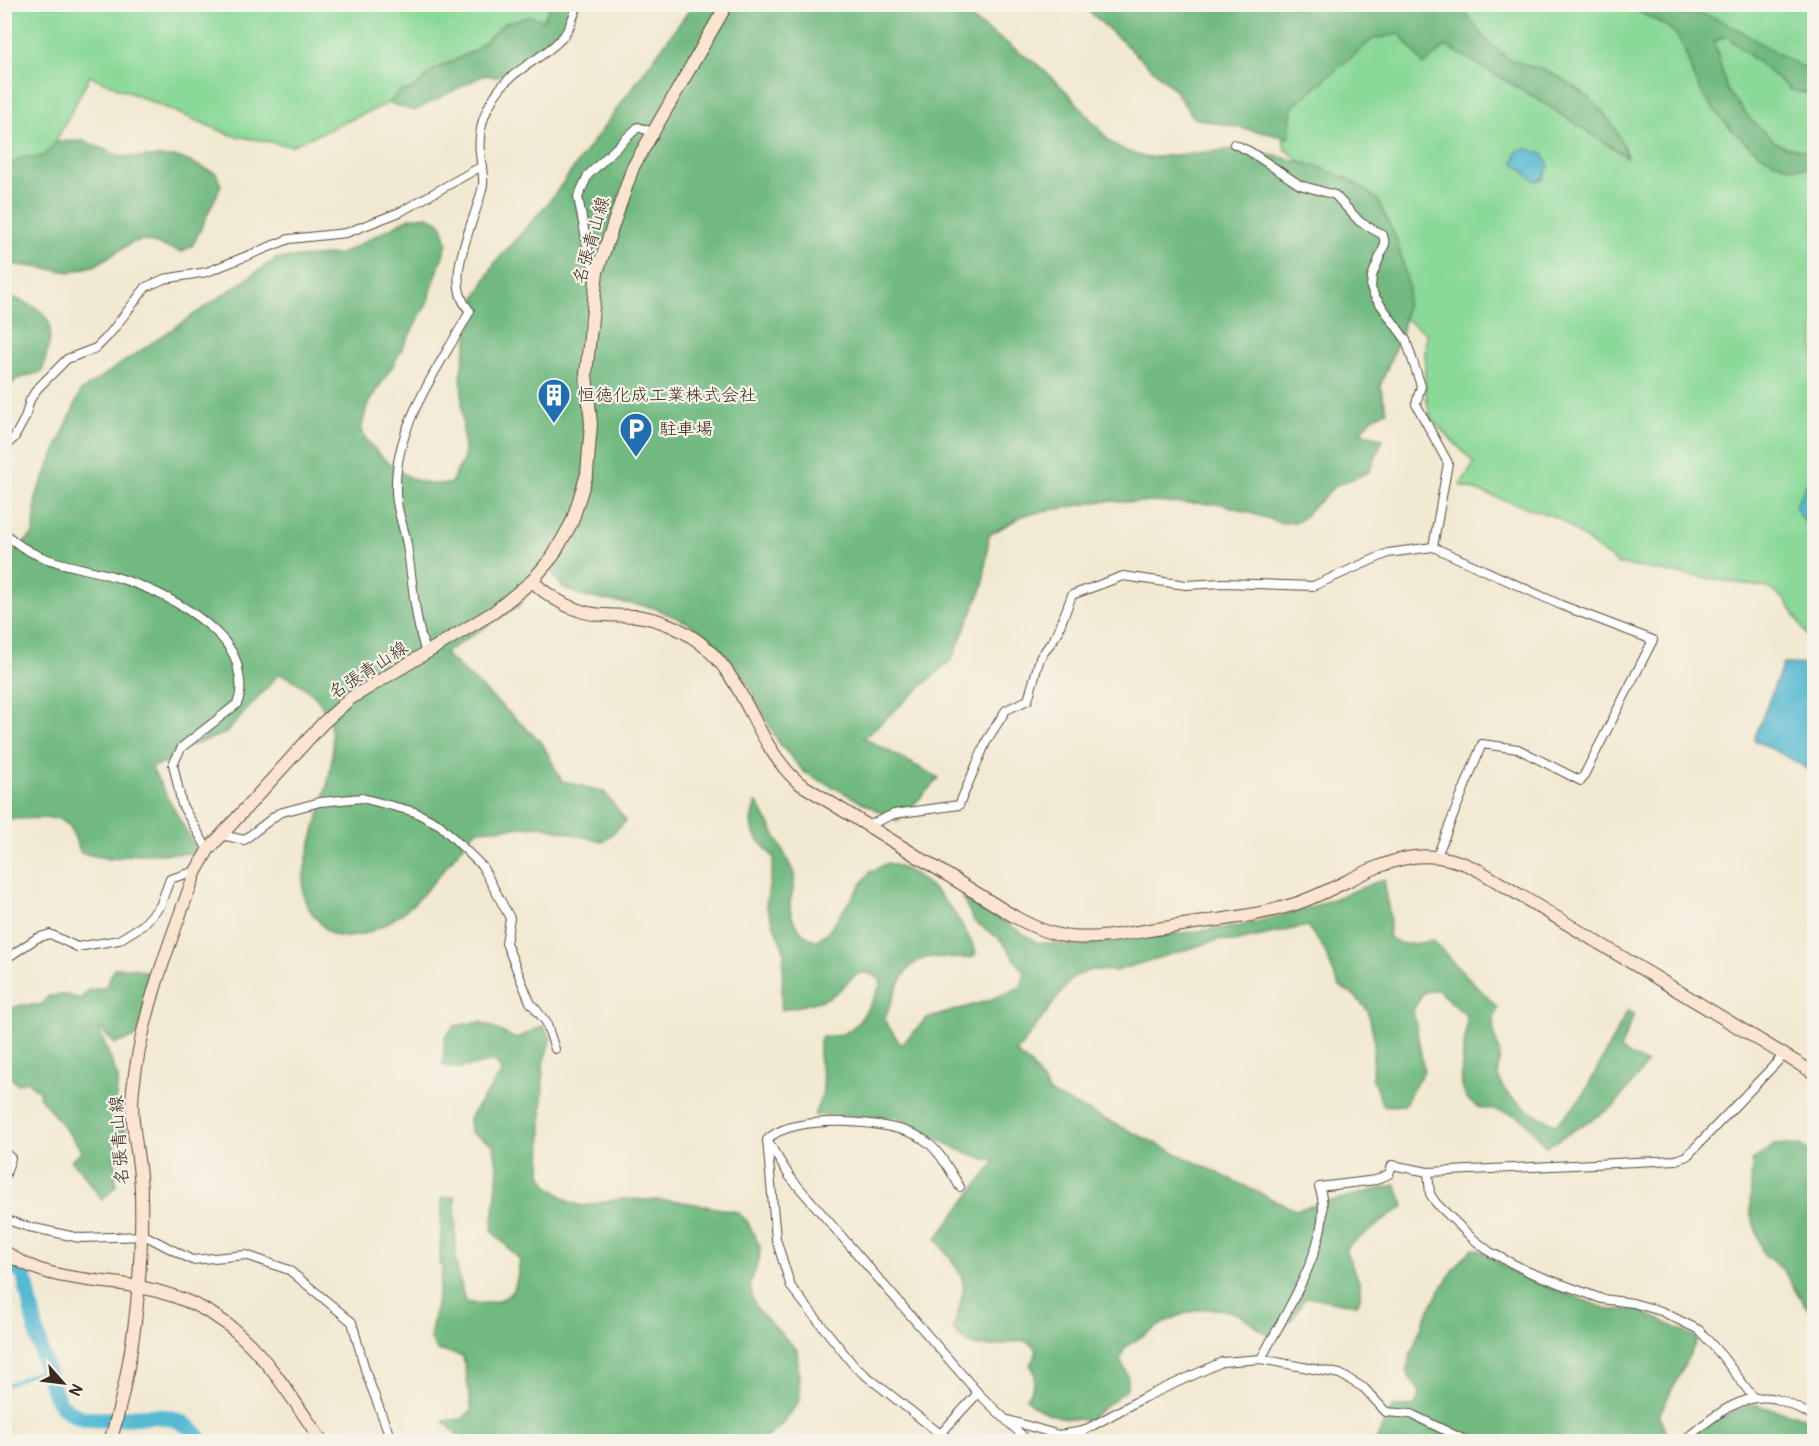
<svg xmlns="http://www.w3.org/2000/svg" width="1819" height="1446" font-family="Pangolin,'Klee One',sans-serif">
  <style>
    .green { fill: #8ad998; stroke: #62825b; stroke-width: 1.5 }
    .forest { fill: #6fb980; stroke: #55724f; stroke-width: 1.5 }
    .water { fill: #54b9d2; stroke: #487278; stroke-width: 1.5 }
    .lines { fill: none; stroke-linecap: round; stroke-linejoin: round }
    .stream { stroke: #54b9d2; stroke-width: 3 }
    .river { stroke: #54b9d2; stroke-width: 16 }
    .street-casing { stroke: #564739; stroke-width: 10 }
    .secondary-casing { stroke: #564739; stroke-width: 14 }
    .street { stroke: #fff; stroke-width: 8 }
    .secondary { stroke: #fce5d0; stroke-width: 12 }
    .labels { text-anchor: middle; stroke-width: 4.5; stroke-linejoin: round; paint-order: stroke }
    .street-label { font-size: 18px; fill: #3b2a1e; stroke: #f7f3e8 }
    .poi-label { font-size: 18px; fill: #3b2a1e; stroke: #f7f3e8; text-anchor: start }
  </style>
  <rect width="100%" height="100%" fill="#f7f3e8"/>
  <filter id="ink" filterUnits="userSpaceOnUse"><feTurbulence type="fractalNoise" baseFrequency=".0167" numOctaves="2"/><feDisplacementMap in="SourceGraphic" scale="12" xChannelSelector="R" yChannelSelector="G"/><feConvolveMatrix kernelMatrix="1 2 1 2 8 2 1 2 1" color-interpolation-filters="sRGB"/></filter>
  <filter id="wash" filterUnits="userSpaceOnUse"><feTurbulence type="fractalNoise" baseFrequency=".008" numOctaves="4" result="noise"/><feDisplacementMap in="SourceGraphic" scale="24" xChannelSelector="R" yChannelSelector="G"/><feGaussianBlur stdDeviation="1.35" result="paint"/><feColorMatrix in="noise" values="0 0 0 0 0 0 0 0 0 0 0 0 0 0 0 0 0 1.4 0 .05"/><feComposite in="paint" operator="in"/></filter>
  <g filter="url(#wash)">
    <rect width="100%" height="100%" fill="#f2e9d2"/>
    <!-- green -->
    <g class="green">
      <polygon points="5,5 551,5 543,21 505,23 474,51 434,70 413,89 399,92 389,103 291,146 231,135 90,76 49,154 5,169"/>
      <path d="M 1407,5 L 1814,5 L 1814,647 L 1786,601 L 1769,588 L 1618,564 L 1558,518 L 1460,485 L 1474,464 C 1462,447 1445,436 1433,420 C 1422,406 1425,351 1426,333 L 1395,312 L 1316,175 L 1285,149 L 1281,124 L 1289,95 Z"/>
    </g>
    <!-- forest -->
    <g class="forest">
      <polygon points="551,5 578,5 568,29 497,77 484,75 414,111 389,103 399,92 413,89 434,70 474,51 505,23 531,16 543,21"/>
      <path d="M 693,5 L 952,5 L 1038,65 L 1069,94 L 1110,142 L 1126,151 L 1147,158 L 1245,148 L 1319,167 L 1350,180 L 1377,199 L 1397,240 L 1409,288 L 1402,331 L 1380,386 L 1387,411 L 1373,418 L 1360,432 L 1383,439 L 1369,472 L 1335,486 L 1299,521 L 1282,523 L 1222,504 L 1102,501 L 1024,515 L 989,535 L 983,586 L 952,659 L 864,738 L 939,778 L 898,821 L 804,772 L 779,743 L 743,675 L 713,640 L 691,624 L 652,607 L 584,597 L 562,587 L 550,570 L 518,606 L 444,653 L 542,743 L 562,781 L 604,792 L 626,821 L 603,842 L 542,826 L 476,830 C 455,854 435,884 411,906 C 392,923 343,953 323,926 C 315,917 303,904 303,891 C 302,830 365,741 310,692 C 299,683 293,678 279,674 L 226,733 L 179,750 L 166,763 L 151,767 L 198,853 L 135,854 L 110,859 L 81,853 L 70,826 L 57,818 L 5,819 L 5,561 L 34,533 L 36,496 L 81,391 L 276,259 L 341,254 L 410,218 L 428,216 L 441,223 L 447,243 L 427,303 L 393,365 L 367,405 L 361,431 C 373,452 401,478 426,483 C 433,485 442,484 450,484 L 464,458 L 461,372 L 476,297 L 494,264 L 549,202 Z"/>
      <path d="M 1082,5 L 1463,5 C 1468,20 1492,48 1506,57 C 1518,65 1536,66 1549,72 C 1586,90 1616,117 1627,157 L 1536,98 L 1446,46 L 1424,65 L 1400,34 L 1373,39 L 1292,107 L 1289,138 L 1194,118 L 1173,88 Z"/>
      <path d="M 1623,5 L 1661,5 L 1684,16 C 1715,0 1779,65 1814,70 L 1814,95 L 1791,90 L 1726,36 L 1714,42 L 1727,90 L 1750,119 L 1774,141 L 1785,147 L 1814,152 L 1814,168 C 1807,167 1799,169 1792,167 C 1756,162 1710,111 1695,80 C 1688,65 1685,41 1671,30 C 1661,21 1636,11 1623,5 Z"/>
      <path d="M 84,141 L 122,157 L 178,157 L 216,173 L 221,186 L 193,245 L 182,252 L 143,240 L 131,243 L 96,265 L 71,272 L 5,263 L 5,169 L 23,156 C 39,160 47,157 55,142 Z"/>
      <path d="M 5,295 C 57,313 56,321 42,372 L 16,379 L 5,394 Z"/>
      <path d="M 756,803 C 760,805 792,867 794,875 C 796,884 791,894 790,903 C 789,918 802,939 817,940 L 829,931 L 870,872 L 888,863 C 931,875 959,914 976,952 L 973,957 C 958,960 946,957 932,957 C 902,959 894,997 884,1020 L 901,1045 L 926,1019 L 987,1001 L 1021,987 L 1025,973 L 1001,940 L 974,921 L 962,897 L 1037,942 L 1075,946 L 1240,926 L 1310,908 L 1384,879 L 1390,921 L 1388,936 C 1403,948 1414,945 1432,940 L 1498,1008 C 1489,1024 1495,1037 1499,1052 C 1501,1060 1497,1068 1498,1075 C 1501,1098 1537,1115 1556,1125 L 1583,1096 L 1628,1010 L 1634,1014 L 1620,1050 L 1647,1064 L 1614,1106 L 1546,1147 C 1539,1138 1531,1126 1522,1119 C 1503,1104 1467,1119 1462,1085 C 1459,1061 1467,1039 1467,1016 L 1436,989 L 1423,993 L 1413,1010 L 1424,1070 L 1404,1105 L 1383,1106 L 1372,1077 L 1374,1037 L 1368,1011 L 1355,996 L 1339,986 L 1323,947 L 1307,926 L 1233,942 L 1221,939 L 1115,971 L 1091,970 L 1073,977 L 1016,1053 L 1032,1066 L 1050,1093 L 1295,1210 L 1396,1185 L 1404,1206 L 1348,1246 L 1345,1251 C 1352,1266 1367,1288 1357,1304 C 1338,1306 1318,1294 1304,1299 L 1293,1318 L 1273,1338 C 1259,1330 1249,1318 1233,1312 C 1192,1299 1159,1326 1125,1347 L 1120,1359 C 1125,1370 1132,1380 1125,1391 L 1088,1420 C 1068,1419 1038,1415 1026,1398 C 1033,1387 1040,1376 1030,1365 L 1037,1352 L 1034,1346 L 1023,1340 C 996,1346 972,1355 953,1329 C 969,1278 968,1281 936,1239 L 995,1162 L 962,1151 L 898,1118 L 814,1115 C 817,1107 823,1097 823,1088 C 824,1071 814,1051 822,1036 C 856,1040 866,1011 880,986 L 881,980 C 854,961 852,984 831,996 C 817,1004 796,1006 781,1010 L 784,950 L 766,905 L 774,858 C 756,837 744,831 756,803 Z"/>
      <polygon points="114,968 133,968 152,974 137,1036 115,1044 98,1027 118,1078 114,1113 121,1115 126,1133 115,1144 116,1186 102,1200 82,1172 71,1161 82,1150 39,1096 40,1092 26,1081 17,1084 5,1072 4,1007 10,1009 21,1005 41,1005 49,996 65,995 81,999 87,991 106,987"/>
      <path d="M 481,1022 L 516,1039 L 543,1026 L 551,1038 L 543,1064 L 541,1174 L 547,1185 L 570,1202 L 582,1206 L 622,1199 L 678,1201 L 737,1212 L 747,1221 L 760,1247 L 759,1260 L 750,1284 L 752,1298 L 758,1310 L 797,1350 L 800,1399 L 783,1424 L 762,1441 L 456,1441 L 456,1433 L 443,1421 L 462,1419 L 472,1410 L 463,1356 L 437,1350 L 430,1338 L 443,1267 L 440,1264 L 442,1198 L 455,1197 L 456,1262 L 465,1302 C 480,1305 505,1304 514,1289 C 518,1281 518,1269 520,1260 L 492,1231 L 498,1174 L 494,1145 L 470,1132 L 469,1118 L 502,1072 L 495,1061 L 456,1069 L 443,1065 L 445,1037 L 454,1026 Z"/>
      <polygon points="1775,1145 1798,1145 1814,1153 1814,1314 1804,1304 1784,1271 1763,1253 1750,1212 1752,1161"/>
      <path d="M 1472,1249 L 1479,1250 L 1524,1278 L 1610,1310 L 1636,1309 L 1698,1338 L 1659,1415 L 1669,1440 L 1753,1404 L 1810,1419 L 1814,1426 L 1814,1442 L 1375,1442 L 1392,1407 L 1413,1407 L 1421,1394 L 1406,1372 C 1418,1327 1439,1282 1472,1249 Z"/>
    </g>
    <!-- water -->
    <g class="water">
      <polygon points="1524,148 1543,154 1549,165 1543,179 1535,181 1514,163 1517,152"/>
      <polygon points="1814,471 1814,528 1807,525 1795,507"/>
      <path d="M 1783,664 L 1814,665 L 1814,756 L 1808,770 C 1790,757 1774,750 1754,740 Z"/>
    </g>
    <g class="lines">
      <!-- stream -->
      <polyline class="stream" points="4,1386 35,1373 48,1372"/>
      <!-- river -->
      <path class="river" d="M 4,1260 L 24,1274 C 30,1302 45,1382 60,1403 C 93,1446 167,1385 202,1442"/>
    </g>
  </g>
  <g filter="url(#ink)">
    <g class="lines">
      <defs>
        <g id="street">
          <polyline points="1234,144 1249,151 1300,185 1335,195 1360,222 1383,235 1385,244 1372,276 1371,288 1375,297 1406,340 1421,386 1416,404 1448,463 1433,547"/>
          <polyline points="597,272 590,260 578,197 588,175 638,127 652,132"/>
          <polyline points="4,448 14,438 25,418 30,400 37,389 67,359 96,348 108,336 146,287 164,279 207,272 289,239 346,233 400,212 482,166"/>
          <path d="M 4,532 C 36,566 81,565 122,579 C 152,589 183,604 207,624 C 220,635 232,647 237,664 C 240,679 243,690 237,704 L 182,747 L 173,764 L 182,805 L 208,850"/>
          <path d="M 426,653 C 414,617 413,582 407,545 C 404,526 396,510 396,491 C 394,424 440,367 470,311 C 440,281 477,219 483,185 C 484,175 481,164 480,153 C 478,133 483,114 494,97 C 510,70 538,62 559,41 C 569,32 573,17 578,4"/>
          <polyline points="867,826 894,814 959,805 987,740 1006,710 1028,700 1040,658 1057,634 1072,595 1123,576 1186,585 1223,583 1313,586 1388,553 1433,547 1561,605 1653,640 1581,781 1518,749 1482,744 1437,856"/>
          <polyline points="222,835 244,840 279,813 320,802 362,798 415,812 440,825 482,866 510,918 506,943 530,1002 546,1022 555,1049"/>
          <polyline points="4,960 37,938 50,934 77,947 119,940 143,925 160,906 170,879 196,871"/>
          <polyline points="768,1142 790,1177 978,1393 1029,1442"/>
          <polyline points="4,1152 11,1158 4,1180"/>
          <polyline points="1428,1172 1430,1194 1436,1203 1472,1238 1490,1252 1529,1272 1602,1299 1633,1303 1661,1311 1699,1330 1722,1356 1753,1397"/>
          <polyline points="4,1219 25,1226 80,1238 146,1236 192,1260 246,1255 289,1270 352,1322 366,1373 392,1442"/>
          <path d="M 1261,1359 C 1283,1317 1338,1233 1319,1187 L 1376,1180 L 1389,1174 L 1392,1165 L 1428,1172 L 1676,1160 L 1687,1156 L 1783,1056"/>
          <polyline points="1008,1420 1059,1435 1083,1431 1143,1398 1222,1362 1261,1359 1340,1374 1364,1388 1386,1412 1411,1414 1469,1442"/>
          <path d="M 939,1433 L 855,1367 L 791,1287 L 776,1239 L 767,1140 C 791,1113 893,1119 923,1139 C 939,1149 950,1171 960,1187"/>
          <polyline points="933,1442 978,1393"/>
          <path d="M 1682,1442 C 1708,1421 1741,1390 1776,1399 C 1789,1402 1803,1411 1814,1417"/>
        </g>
        <g id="secondary">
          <path d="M 532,581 C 546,594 560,604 578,610 C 597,617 617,615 637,616 C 659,619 682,629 699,642 C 747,678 754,744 799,783 L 1015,917 C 1033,927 1051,935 1071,937 C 1104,940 1138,931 1170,927 C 1212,920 1255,917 1295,904 C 1361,882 1405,832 1478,870 L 1814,1073"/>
          <path d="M 4,1251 C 37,1277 82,1279 122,1284 C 233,1300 264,1356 322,1442"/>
          <path d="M 110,1442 C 134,1362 143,1277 141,1194 C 141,1159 129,1124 133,1089 C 141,1015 170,941 196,871 L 208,850 L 323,723 L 351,698 L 494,612 L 532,581 L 553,556 L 572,522 L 587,474 L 591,424 L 586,374 L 597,272 L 633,167 L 727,4"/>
        </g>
      </defs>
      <!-- street casing -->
      <use href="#street" class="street-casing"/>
      <!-- secondary casing -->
      <use href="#secondary" class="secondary-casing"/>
      <!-- street -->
      <use href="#street" class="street"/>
      <!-- secondary -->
      <use href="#secondary" class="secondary"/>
    </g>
  </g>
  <!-- icons -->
  <defs>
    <symbol id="building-pin" viewBox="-11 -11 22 30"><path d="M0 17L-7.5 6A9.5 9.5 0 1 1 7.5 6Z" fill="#1f6fb2" stroke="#f7f3e8"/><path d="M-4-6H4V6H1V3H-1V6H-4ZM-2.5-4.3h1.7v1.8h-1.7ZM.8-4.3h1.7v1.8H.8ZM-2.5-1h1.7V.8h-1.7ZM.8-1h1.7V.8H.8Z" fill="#fff"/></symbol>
    <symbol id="parking-pin" viewBox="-11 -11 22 30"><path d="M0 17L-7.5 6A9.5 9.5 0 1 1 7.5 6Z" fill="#1f6fb2" stroke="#f7f3e8"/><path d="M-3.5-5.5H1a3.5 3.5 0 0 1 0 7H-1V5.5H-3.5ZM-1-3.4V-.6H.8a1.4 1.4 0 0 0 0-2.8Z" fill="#fff"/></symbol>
  </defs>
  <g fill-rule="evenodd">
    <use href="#building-pin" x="535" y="376" width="38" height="52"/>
    <use href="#parking-pin" x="617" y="410" width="38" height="52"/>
  </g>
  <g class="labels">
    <!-- street labels -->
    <g class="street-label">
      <text transform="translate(591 240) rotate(-74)" y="6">名張青山線</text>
      <text transform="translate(368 670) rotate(-33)" y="6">名張青山線</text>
      <text transform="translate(119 1140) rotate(-94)" y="6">名張青山線</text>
    </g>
    <!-- poi labels -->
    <g class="poi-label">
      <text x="577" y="401">恒徳化成工業株式会社</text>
      <text x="659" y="435">駐車場</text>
    </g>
  </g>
  <!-- margin -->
  <rect width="1819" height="1446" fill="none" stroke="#f7f3e8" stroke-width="24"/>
  <!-- north arrow -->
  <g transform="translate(63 1383) rotate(118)" stroke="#f7f3e8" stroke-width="4.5" paint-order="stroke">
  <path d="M0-4.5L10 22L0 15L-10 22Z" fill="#3b2a1e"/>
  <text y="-9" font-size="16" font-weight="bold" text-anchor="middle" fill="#3b2a1e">N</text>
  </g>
</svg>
